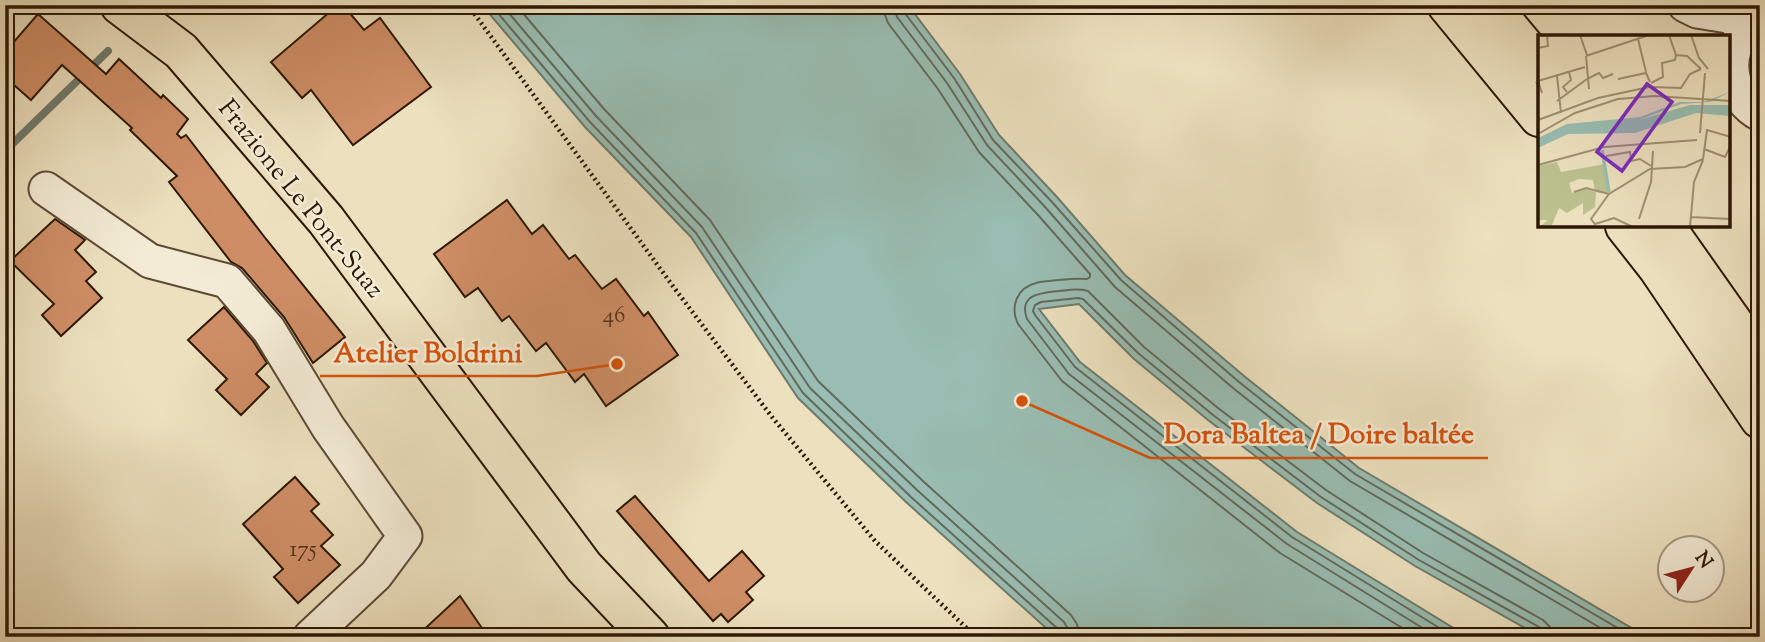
<svg xmlns="http://www.w3.org/2000/svg" width="1765" height="642" font-family="'Sorts Mill Goudy',serif">
  <style>
    .water { fill: #99bdb2; stroke: #6e7b6d; stroke-width: 2 }
    .lines { fill: none; stroke-linecap: round; stroke-linejoin: round }
    .shore { stroke: #636a5c; stroke-width: 2 }
    .stream { stroke: #6e7b6d; stroke-width: 8 }
    .building { fill: #ce8d65; stroke: #2d1806; stroke-width: 2 }
    .minor-casing { stroke: #5d4a34; stroke-width: 37 }
    .major-casing { stroke: #2d1806; stroke-width: 42 }
    .highway-casing { stroke: #2d1806; stroke-width: 42 }
    .path { stroke: #2d1806; stroke-width: 4.5; stroke-dasharray: 2 3.5; stroke-linecap: butt }
    .minor { stroke: #f3ebd5; stroke-width: 33 }
    .major { stroke: #ece0be; stroke-width: 38 }
    .highway { stroke: #ece0be; stroke-width: 38 }
    .labels { text-anchor: middle; stroke-width: 5; stroke-linejoin: round; paint-order: stroke }
    .number-label { font-size: 23px; fill: #55351e }
    .street-label { font-size: 26px; fill: #2d1806; stroke: #f3ebd5 }
    .inset-river { fill: none; stroke: #99bdb2; stroke-width: 3.5 }
    .inset-road { fill: none; stroke: #a09074; stroke-width: 2 }
    .view { fill: #7b2cbf; fill-opacity: 0.15; stroke: #7b2cbf; stroke-width: 3.5 }
    .inset-edge { fill: none; stroke: #2d1806; stroke-width: 3.5 }
    .leader { fill: none; stroke: #d5520b; stroke-width: 2.5 }
    .callout-dot { fill: #d5520b; stroke: #f3ebd5; stroke-width: 2.5 }
    .callout-label { font-size: 28px; text-anchor: middle; font-weight: bold; fill: #d5520b; stroke: #f3ebd5; stroke-width: 5; stroke-linejoin: round; paint-order: stroke }
  </style>
  <rect width="100%" height="100%" fill="#ece0be"/>
  <filter id="stains"><feTurbulence type="fractalNoise" baseFrequency=".00286" numOctaves="4"/><feColorMatrix values="0 0 0 0 .2 0 0 0 0 .09 0 0 0 0 .02 0 0 0 .5 -.17"/></filter>
  <radialGradient id="worn" r=".72"><stop offset=".6" stop-color="#630" stop-opacity="0"/><stop offset="1" stop-color="#630" stop-opacity=".3"/></radialGradient>
  <!-- water -->
  <polygon class="water" points="482,5 908,5 960,74 999,135 1057,197 1125,275 1244,376 1359,468 1647,637 1541,637 1415,566 1317,503 1208,420 1134,359 1079,304 1039,309 1080,362 1297,532 1468,637 1056,637 906,502 798,398 691,237 585,127"/>
  <g class="lines">
    <!-- shore -->
    <g class="shore">
      <polyline points="491,5 590,122 696,233 803,393 911,497 1058,629 1060,637"/>
      <polyline points="502,5 596,116 702,227 810,388 917,490 1064,622 1068,629 1069,637"/>
      <polyline points="516,5 604,109 710,220 818,381 924,482 1071,615 1077,624 1080,637"/>
      <path d="M 883,5 L 885,15 L 888,23 L 938,89 L 979,152 L 1038,215 L 1090,274 L 1090,277 L 1087,279 C 1078,278 1068,279 1059,280 C 1051,281 1043,281 1036,283 C 1016,288 1010,308 1018,324 L 1062,381 L 1280,553 L 1417,637"/>
      <polyline points="894,5 897,17 947,83 987,145 1046,208 1115,287 1233,388 1350,481 1616,637"/>
      <polyline points="903,5 904,12 954,78 993,140 1052,202 1121,280 1239,382 1355,474 1633,637"/>
      <path d="M 1437,637 L 1287,544 L 1069,374 L 1027,319 C 1018,294 1041,293 1059,291 C 1069,290 1078,288 1088,291 L 1144,347 L 1218,408 L 1326,490 L 1423,553 L 1543,620 L 1550,627 L 1552,637"/>
      <polyline points="1454,637 1292,537 1075,367 1035,315 1033,311 1035,305 1041,302 1078,298 1083,299 1138,353 1213,415 1321,497 1419,560 1539,627 1542,631 1543,637"/>
    </g>
    <!-- stream -->
    <polyline class="stream" points="5,151 108,51"/>
  </g>
  <!-- building -->
  <g class="building">
    <polygon points="338,5 343,5 364,30 380,18 431,87 353,145 311,90 302,98 271,62"/>
    <polygon points="38,14 106,74 119,59 161,98 163,95 188,119 177,134 181,138 186,135 266,239 345,337 313,363 284,317 242,268 231,262 169,182 177,176 130,130 132,128 62,65 31,100 5,77 5,52"/>
    <polygon points="507,200 532,234 543,225 569,259 575,255 602,289 616,279 644,316 648,312 678,355 606,406 584,374 575,382 546,343 536,351 509,316 502,321 478,288 465,297 434,254"/>
    <polygon points="55,219 85,240 75,250 96,272 86,281 102,298 61,336 42,315 54,304 10,261"/>
    <polygon points="224,307 253,341 267,363 256,374 269,387 241,415 216,390 227,379 188,340"/>
    <polygon points="295,477 319,504 311,511 333,535 321,546 340,565 298,603 274,577 283,569 243,524"/>
    <polygon points="635,496 709,581 742,551 764,576 746,592 753,600 728,622 721,614 713,621 617,511"/>
    <polygon points="460,596 488,637 416,637"/>
  </g>
  <g class="lines">
    <defs>
      <g id="minor">
        <polyline points="1685,5 1697,11 1758,21"/>
        <path d="M 1760,20 C 1754,24 1747,29 1742,35 C 1723,60 1732,100 1760,114"/>
        <polyline points="46,189 150,261 227,281 269,330 328,427 405,536 376,575 310,637"/>
      </g>
      <polyline id="major" points="120,5 181,51 326,220 584,567 650,637"/>
      <g id="highway">
        <polyline points="1447,5 1539,117"/>
        <polyline points="1490,5 1539,64"/>
        <polyline points="1625,226 1658,268 1760,419"/>
        <polyline points="1665,226 1760,361"/>
      </g>
    </defs>
    <!-- minor casing -->
    <use href="#minor" class="minor-casing"/>
    <!-- major casing -->
    <use href="#major" class="major-casing"/>
    <!-- highway casing -->
    <use href="#highway" class="highway-casing"/>
    <!-- path -->
    <polyline class="path" points="468,5 675,289 772,417 875,541 976,637"/>
    <!-- minor -->
    <use href="#minor" class="minor"/>
    <!-- major -->
    <use href="#major" class="major"/>
    <!-- highway -->
    <use href="#highway" class="highway"/>
  </g>
  <g class="labels">
    <!-- number labels -->
    <g class="number-label">
      <text x="614" y="322">46</text>
      <text x="303" y="556">175</text>
    </g>
    <!-- street labels -->
    <g class="street-label">
      <text transform="translate(302 198) rotate(51)" y="9">Frazione Le Pont-Suaz</text>
    </g>
  </g>
  <!-- overview -->
  <g transform="translate(1538 35)">
    <rect width="192" height="192" fill="#ece0be"/>
    <path d="M 19,127 L 23,137 L 67,129 L 71,158 L 58,157 L 57,172 L 45,180 L 45,168 L 29,178 L 21,173 L 13,192 L 1,192 L 10,185 L 0,185 L 0,131 ZM 41,144 L 55,145 L 57,157 L 48,154 L 34,158 L 31,148 Z" fill="#bbc18f" fill-rule="evenodd"/>
    <path d="M 192,57 L 172,67 L 143,69 L 101,85 L 152,70 L 192,70 L 192,81 L 158,78 L 97,98 L 30,99 L 0,113 L 0,103 L 29,89 L 102,82 L 141,67 L 165,67 Z" fill="#99bdb2"/>
    <path class="inset-river" d="M 64,115 L 71,157"/>
    <path class="inset-road" d="M 42,0 L 49,20M 47,0 L 88,0M 131,0 L 138,20 L 149,21 L 163,34M 153,0 L 161,23 L 170,34M 100,4 L 108,37M 0,13 L 10,11 L 9,0M 48,21 L 111,0M 48,21 L 51,54M 19,41 L 23,78M 49,44 L 61,38 L 65,43 L 75,39M 80,44 L 108,38 L 112,47M 113,48 L 125,42 L 124,28 L 137,25 L 138,20M 114,52 L 143,53 L 152,39 L 163,34M 29,57 L 25,52 L 33,45 L 31,37M 4,58 L 0,46 L 47,32M 19,66 L 49,44M 0,85 L 60,63 L 111,52M 162,98 L 167,38M 0,99 L 37,78 L 80,64 L 117,61 L 193,66M 166,114 L 187,122 L 193,110M 68,121 L 92,117 L 93,126 L 102,124 L 113,131M 0,130 L 66,112 L 159,105M 36,157 L 48,153 L 71,159M 153,182 L 193,184M 101,184 L 113,147 L 115,116M 95,192 L 76,183 L 57,189 L 53,184 L 71,159 L 112,134 L 147,132 L 165,124 L 169,95 L 193,102M 152,192 L 156,147 L 165,125"/>
    <path class="view" d="M 109,49 L 134,67 L 84,136 L 59,117 Z"/>
    <rect width="192" height="192" class="inset-edge"/>
  </g>
  <!-- callouts -->
  <path class="leader" d="M617 364L537 376H320M1022 401L1150 458H1488"/>
  <g class="callout-dot">
    <circle cx="617" cy="364" r="7"/>
    <circle cx="1022" cy="401" r="7"/>
  </g>
  <g class="callout-label">
    <text x="428" y="362">Atelier Boldrini</text>
    <text x="1319" y="443">Dora Baltea / Doire baltée</text>
  </g>
  <!-- margin -->
  <rect width="1765" height="642" fill="none" stroke="#ece0be" stroke-width="28"/>
  <rect x="7" y="7" width="1751" height="628" fill="none" stroke="#2d1806" stroke-width="3.5"/>
  <rect x="14" y="14" width="1737" height="614" fill="none" stroke="#2d1806" stroke-width="2"/>
  <!-- north arrow -->
  <g transform="translate(1691 569) rotate(54)"><circle r="33" fill="#f3ebd5" stroke="#a49782" stroke-width="2"/>
  <path d="M0-5L12 26L0 18L-12 26Z" fill="#8f2418"/>
  <text y="-10" font-size="19" font-weight="bold" text-anchor="middle" fill="#2d1806">N</text>
  </g>
  <rect width="100%" height="100%" filter="url(#stains)"/>
  <rect width="100%" height="100%" fill="url(#worn)"/>
</svg>
